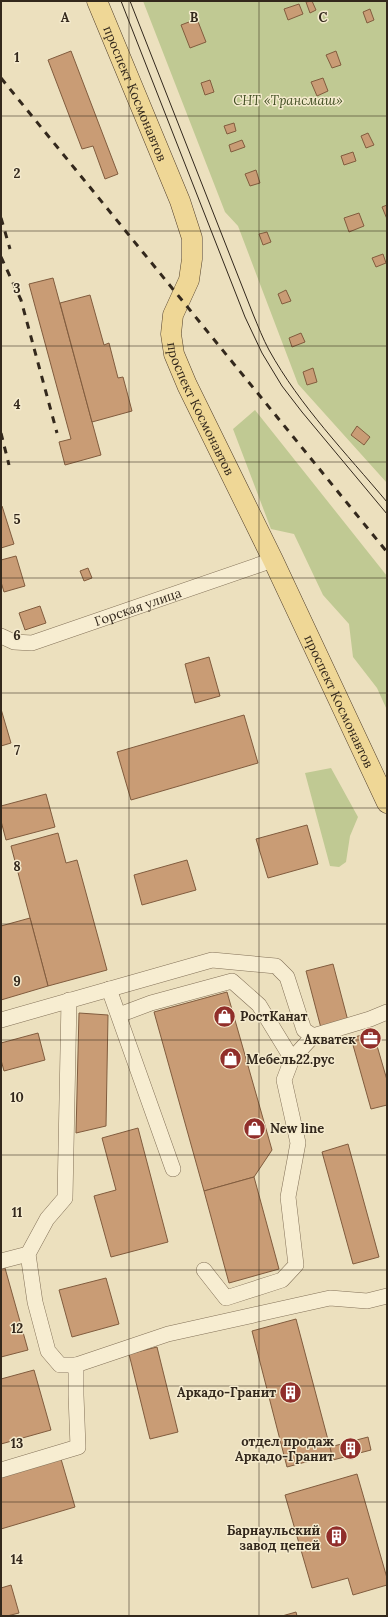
<svg xmlns="http://www.w3.org/2000/svg" width="388" height="1617" font-family="Lora,serif">
  <style>
    .green { fill: #c0c993 }
    .building { fill: #c99c75; stroke: #815c3e }
    .lines { fill: none; stroke-linecap: round; stroke-linejoin: round }
    .minor-casing { stroke: #837158; stroke-width: 16 }
    .major-casing { stroke: #513f2c; stroke-width: 21 }
    .minor { stroke: #f7edd1; stroke-width: 15 }
    .major { stroke: #efd796; stroke-width: 20 }
    .tram { stroke: #33281c; stroke-width: 1 }
    .rail { stroke: #33281c; stroke-width: 3; stroke-dasharray: 7 7; stroke-linecap: butt }
    .grid { fill: none; stroke: #33281c; stroke-width: 1; stroke-opacity: 0.55 }
    .labels { text-anchor: middle; stroke-width: 3; stroke-linejoin: round; paint-order: stroke }
    .street-label { font-size: 13px; fill: #33281c; stroke: #f4eacd }
    .park-label { font-size: 13px; font-style: italic; fill: #424f23; stroke: #f4eacd }
    .poi-label { font-size: 13px; font-weight: bold; fill: #33281c; stroke: #f4eacd; text-anchor: end }
    .grid-label { font-size: 13px; text-anchor: middle; font-weight: bold; fill: #33281c; stroke: #f4eacd; stroke-width: 3; stroke-linejoin: round; paint-order: stroke }
  </style>
  <rect width="100%" height="100%" fill="#ece0be"/>
  <!-- green -->
  <g class="green">
    <polygon points="143,1 387,1 387,483 298,384 238,226 225,212"/>
    <polygon points="255,410 387,576 387,710 377,688 353,657 349,624 323,595 294,534 271,529 233,429"/>
    <polygon points="331,768 358,817 350,836 346,862 339,867 330,866 305,773"/>
  </g>
  <!-- building -->
  <g class="building">
    <polygon points="312,1 316,10 310,13 306,2"/>
    <polygon points="299,4 303,14 288,20 284,9"/>
    <polygon points="370,9 374,20 367,23 363,12"/>
    <polygon points="197,19 206,42 190,48 181,25"/>
    <polygon points="71,51 118,174 105,179 93,146 82,149 48,60"/>
    <polygon points="336,51 341,65 332,68 326,55"/>
    <polygon points="323,78 328,91 317,96 311,82"/>
    <polygon points="210,80 214,92 205,95 201,83"/>
    <polygon points="234,123 236,131 227,134 224,126"/>
    <polygon points="368,133 374,145 366,148 361,136"/>
    <polygon points="242,140 245,147 231,152 229,145"/>
    <polygon points="353,152 356,161 344,165 341,156"/>
    <polygon points="256,170 260,183 250,186 245,174"/>
    <polygon points="387,205 387,219 382,207"/>
    <polygon points="359,213 364,226 349,232 344,218"/>
    <polygon points="267,232 271,242 263,245 259,234"/>
    <polygon points="383,254 386,263 376,267 372,258"/>
    <polygon points="53,278 101,455 65,465 59,442 71,439 29,284"/>
    <polygon points="286,290 291,301 282,304 278,294"/>
    <polygon points="90,295 104,345 109,343 118,378 123,377 132,411 92,422 60,303"/>
    <polygon points="301,333 305,342 292,347 289,338"/>
    <polygon points="313,368 317,382 307,385 303,372"/>
    <polygon points="357,426 370,437 364,445 351,435"/>
    <polygon points="1,506 2,506 14,544 1,548"/>
    <polygon points="16,556 25,586 4,592 1,582 1,560"/>
    <polygon points="88,568 92,578 84,581 80,571"/>
    <polygon points="40,606 46,623 25,630 19,613"/>
    <polygon points="209,657 220,696 195,703 185,664"/>
    <polygon points="1,709 11,743 1,746"/>
    <polygon points="244,715 258,763 131,800 117,752"/>
    <polygon points="46,794 55,827 6,840 1,821 1,806"/>
    <polygon points="307,825 318,864 268,878 256,839"/>
    <polygon points="58,833 66,863 77,860 107,970 48,986 11,846"/>
    <polygon points="187,860 196,890 142,905 134,875"/>
    <polygon points="30,918 48,986 1,1000 1,926"/>
    <polygon points="333,964 348,1021 321,1028 306,971"/>
    <polygon points="227,992 272,1150 254,1177 204,1191 154,1012"/>
    <polygon points="79,1013 108,1015 106,1126 76,1133"/>
    <polygon points="373,1032 387,1080 387,1105 371,1109 351,1038"/>
    <polygon points="38,1033 45,1060 4,1071 1,1060 1,1043"/>
    <polygon points="138,1128 168,1242 111,1257 94,1196 116,1190 102,1138"/>
    <polygon points="348,1144 379,1257 353,1264 322,1152"/>
    <polygon points="254,1177 279,1269 229,1283 204,1191"/>
    <polygon points="5,1268 28,1350 1,1357 1,1269"/>
    <polygon points="106,1278 119,1324 72,1337 59,1290"/>
    <polygon points="296,1319 332,1455 287,1467 252,1331"/>
    <polygon points="157,1347 178,1432 150,1439 129,1354"/>
    <polygon points="34,1370 51,1430 1,1444 1,1379"/>
    <polygon points="368,1437 371,1450 333,1460 330,1447"/>
    <polygon points="61,1459 75,1507 1,1529 1,1477"/>
    <polygon points="357,1474 387,1578 387,1585 353,1595 348,1578 312,1588 285,1495"/>
    <polygon points="11,1585 19,1613 7,1616 1,1616 1,1588"/>
    <polygon points="296,1612 297,1616 282,1616"/>
  </g>
  <g class="lines">
    <defs>
      <g id="minor">
        <path id="s1" d="M 1,636 L 14,642 L 32,643 L 273,560"/>
        <polyline points="109,989 173,1169"/>
        <polyline points="69,1000 65,1198 47,1219 28,1254 35,1302 48,1351 60,1365 76,1365"/>
        <polyline points="119,1015 151,1003 232,981 259,1005 292,1059"/>
        <polyline points="1,1020 212,960 276,966 287,977 304,1030 313,1036 370,1019 387,1012"/>
        <polyline points="1,1261 28,1254"/>
        <polyline points="204,1270 226,1298 282,1280 296,1265 288,1197 298,1143 284,1080 292,1059 313,1036"/>
        <polyline points="1,1470 78,1447 76,1395 76,1365 168,1334 330,1298 367,1301 387,1296"/>
      </g>
      <g id="major">
        <path id="s2" d="M 97,1 L 180,201 L 192,238 L 192,259 L 189,280 L 173,315 L 171,334 L 174,354 L 187,385 L 273,560 L 387,803"/>
      </g>
    </defs>
    <!-- minor casing -->
    <use href="#minor" class="minor-casing"/>
    <!-- major casing -->
    <use href="#major" class="major-casing"/>
    <!-- minor -->
    <use href="#minor" class="minor"/>
    <!-- major -->
    <use href="#major" class="major"/>
    <!-- tram -->
    <g class="tram">
      <polyline points="121,1 245,317 262,353 282,386 302,412 387,514"/>
      <path d="M 130,1 L 253,314 C 258,326 263,339 269,350 C 300,406 346,453 387,502"/>
    </g>
    <!-- rail -->
    <g class="rail">
      <polyline points="1,78 387,552"/>
      <polyline points="1,218 10,249"/>
      <polyline points="1,257 21,300 57,433"/>
      <polyline points="1,433 9,465"/>
    </g>
  </g>
  <!-- grid -->
  <path class="grid" d="M 129,1 L 129,1616M 259,1 L 259,1616M 1,116 L 387,116M 1,231 L 387,231M 1,346 L 387,346M 1,462 L 387,462M 1,578 L 387,578M 1,693 L 387,693M 1,808 L 387,808M 1,924 L 387,924M 1,1040 L 387,1040M 1,1155 L 387,1155M 1,1270 L 387,1270M 1,1386 L 387,1386M 1,1502 L 387,1502"/>
  <!-- icons -->
  <defs>
    <symbol id="shop-disc" viewBox="-11 -11 22 22"><circle r="9.5" fill="#902e2a" stroke="#f4eacd"/><path d="M-5-2.5h2.3a2.7 3.5 0 0 1 5.4 0H5L5.5 6h-11ZM-1.5-2.5h3a1.5 2.3 0 0 0-3 0Z" fill="#fff"/></symbol>
    <symbol id="office-disc" viewBox="-11 -11 22 22"><circle r="9.5" fill="#902e2a" stroke="#f4eacd"/><path d="M-6-3h4V-5.5h4V-3h4V5H-6ZM-1-4.5V-3h2v-1.5ZM-6 0V1H6V0Z" fill="#fff"/></symbol>
    <symbol id="building-disc" viewBox="-11 -11 22 22"><circle r="9.5" fill="#902e2a" stroke="#f4eacd"/><path d="M-4-6H4V6H1V3H-1V6H-4ZM-2.5-4.3h1.7v1.8h-1.7ZM.8-4.3h1.7v1.8H.8ZM-2.5-1h1.7V.8h-1.7ZM.8-1h1.7V.8H.8Z" fill="#fff"/></symbol>
  </defs>
  <g fill-rule="evenodd">
    <use href="#shop-disc" x="212" y="1004" width="25" height="25"/>
    <use href="#office-disc" x="358" y="1026" width="25" height="25"/>
    <use href="#shop-disc" x="218" y="1046" width="25" height="25"/>
    <use href="#shop-disc" x="242" y="1116" width="25" height="25"/>
    <use href="#building-disc" x="278" y="1380" width="25" height="25"/>
    <use href="#building-disc" x="338" y="1436" width="25" height="25"/>
    <use href="#building-disc" x="324" y="1524" width="25" height="25"/>
  </g>
  <g class="labels">
    <!-- street labels -->
    <g class="street-label">
      <text dy="5" stroke="none"><textPath href="#s2" startOffset="100">проспект Космонавтов</textPath></text>
      <text dy="5" stroke="none"><textPath href="#s2" startOffset="436">проспект Космонавтов</textPath></text>
      <text dy="5" stroke="none"><textPath href="#s1" startOffset="144">Горская улица</textPath></text>
      <text dy="5" stroke="none"><textPath href="#s2" startOffset="760">проспект Космонавтов</textPath></text>
    </g>
    <!-- park labels -->
    <g class="park-label">
      <text x="288" y="105">СНТ «Трансмаш»</text>
    </g>
    <!-- poi labels -->
    <g class="poi-label">
      <text x="240" y="1021" text-anchor="start">РостКанат</text>
      <text x="356" y="1044">Акватек</text>
      <text x="246" y="1064" text-anchor="start">Мебель22.рус</text>
      <text x="270" y="1133" text-anchor="start">New line</text>
      <text x="276" y="1397">Аркадо-Гранит</text>
      <text x="334" y="1446">отдел продаж<tspan x="334" dy="15">Аркадо-Гранит</tspan></text>
      <text x="320" y="1535">Барнаульский<tspan x="320" dy="15">завод цепей</tspan></text>
    </g>
  </g>
  <g class="grid-label">
    <text x="65" y="22">A</text>
    <text x="194" y="22">B</text>
    <text x="323" y="22">C</text>
    <text x="17" y="62">1</text>
    <text x="17" y="178">2</text>
    <text x="17" y="293">3</text>
    <text x="17" y="409">4</text>
    <text x="17" y="524">5</text>
    <text x="17" y="640">6</text>
    <text x="17" y="755">7</text>
    <text x="17" y="871">8</text>
    <text x="17" y="986">9</text>
    <text x="17" y="1102">10</text>
    <text x="17" y="1217">11</text>
    <text x="17" y="1333">12</text>
    <text x="17" y="1448">13</text>
    <text x="17" y="1564">14</text>
  </g>
  <!-- border -->
  <rect width="388" height="1617" fill="none" stroke="#33281c" stroke-width="4"/>
</svg>
